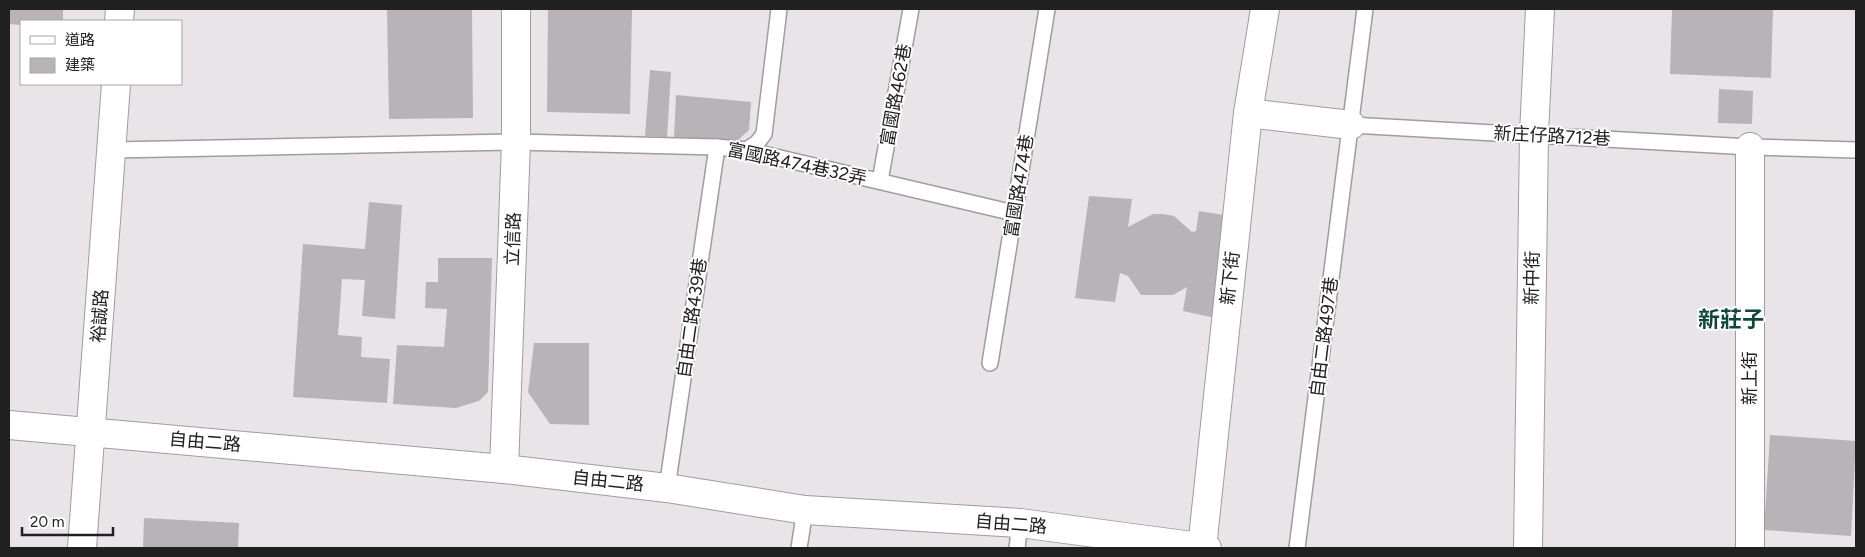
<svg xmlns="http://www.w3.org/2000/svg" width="1865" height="557" font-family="Figtree,'Noto Sans TC',sans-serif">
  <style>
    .building { fill: #b7b3b7 }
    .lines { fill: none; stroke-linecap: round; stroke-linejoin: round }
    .service-casing { stroke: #9f9ca0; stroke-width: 18 }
    .minor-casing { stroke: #9f9ca0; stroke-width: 30 }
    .tertiary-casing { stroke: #9f9ca0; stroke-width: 30 }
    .service { stroke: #fff; stroke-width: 15 }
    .minor { stroke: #fff; stroke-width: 28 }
    .tertiary { stroke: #fff; stroke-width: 28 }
    .labels { text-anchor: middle; stroke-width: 4; stroke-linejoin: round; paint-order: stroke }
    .street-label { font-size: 18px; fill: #212021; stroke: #fff }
    .district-label { font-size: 22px; font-weight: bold; fill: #11473a; stroke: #fff }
  </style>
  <rect width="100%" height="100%" fill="#e8e4e8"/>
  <!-- building -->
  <g class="building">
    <polygon points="9,9 63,9 63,21 21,21 21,25 9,24"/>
    <polygon points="387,9 472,9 473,118 389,119"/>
    <polygon points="548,9 632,9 630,114 547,112"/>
    <polygon points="1672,9 1773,9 1771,78 1670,74"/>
    <polygon points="650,70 671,72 667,137 645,136"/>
    <polygon points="1719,89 1753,91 1752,124 1718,123"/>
    <polygon points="676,95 751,102 749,130 737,141 674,137"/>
    <polygon points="1089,196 1132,199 1128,227 1153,214 1163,214 1174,216 1192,232 1196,231 1199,211 1230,216 1220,319 1183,311 1187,287 1173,295 1141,295 1128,276 1120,273 1115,302 1075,298"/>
    <polygon points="369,202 402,205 395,319 362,316 365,280 342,279 338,335 362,337 361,357 390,359 387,403 293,397 303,244 365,249"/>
    <polygon points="438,258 492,258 488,392 479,401 456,408 393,404 397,345 444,347 447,309 425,308 426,282 438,282"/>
    <polygon points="534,343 589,343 589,425 550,424 528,392"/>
    <polygon points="1770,435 1856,441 1851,536 1764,530"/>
    <polygon points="144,518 239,523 238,548 143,548"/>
  </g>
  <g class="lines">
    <defs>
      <g id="service">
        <polyline points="1351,125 1750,147 1856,150"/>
        <polyline points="113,150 516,142 717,147 746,150 1014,213"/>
        <polyline points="746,150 757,143 764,134 779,9"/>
        <polyline points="880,181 911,9"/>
        <polyline points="990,363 1047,9"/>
        <polyline points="667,488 717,147"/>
        <polyline points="799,548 805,510"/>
        <polyline points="1017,548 1020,523"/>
        <polyline points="1297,548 1365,9"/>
      </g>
      <g id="minor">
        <polyline points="1248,113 1351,125"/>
        <polyline points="1750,147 1750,548"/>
        <polyline points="504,469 516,142 516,9"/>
        <polyline points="1202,548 1248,113 1265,9"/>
        <polyline points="1528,548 1534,134 1540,9"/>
      </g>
      <g id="tertiary">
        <polyline points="119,21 120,9"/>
        <polyline points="9,425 504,469 667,488 805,510 1020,523 1207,548"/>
        <polyline points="82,548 116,84"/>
      </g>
    </defs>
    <!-- service casing -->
    <use href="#service" class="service-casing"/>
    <!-- minor casing -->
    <use href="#minor" class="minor-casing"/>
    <!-- tertiary casing -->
    <use href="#tertiary" class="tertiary-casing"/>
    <!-- service -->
    <use href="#service" class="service"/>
    <!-- minor -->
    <use href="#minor" class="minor"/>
    <!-- tertiary -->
    <use href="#tertiary" class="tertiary"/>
  </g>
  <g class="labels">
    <!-- street labels -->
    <g class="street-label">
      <text transform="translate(896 95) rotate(-80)" y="6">富國路462巷</text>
      <text transform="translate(1552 136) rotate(3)" y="6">新庄仔路712巷</text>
      <text transform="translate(797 164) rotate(12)" y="6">富國路474巷32弄</text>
      <text transform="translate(1019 186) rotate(-81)" y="6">富國路474巷</text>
      <text transform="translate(513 239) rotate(-88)" y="6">立信路</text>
      <text transform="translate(1230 278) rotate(-84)" y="6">新下街</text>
      <text transform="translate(1532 278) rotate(-89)" y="6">新中街</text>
      <text transform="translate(100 316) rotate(-86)" y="6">裕誠路</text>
      <text transform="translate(692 318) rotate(-82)" y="6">自由二路439巷</text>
      <text transform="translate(1324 337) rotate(-83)" y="6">自由二路497巷</text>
      <text transform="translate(1750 378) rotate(-90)" y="6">新上街</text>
      <text transform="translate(205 442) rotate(5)" y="6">自由二路</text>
      <text transform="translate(608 481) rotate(6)" y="6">自由二路</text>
      <text transform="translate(1011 524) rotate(5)" y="6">自由二路</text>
    </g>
    <!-- district labels -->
    <g class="district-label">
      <text x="1731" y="327">新莊子</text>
    </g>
  </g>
  <!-- border -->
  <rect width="1865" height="557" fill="none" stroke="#212021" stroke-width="20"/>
  <!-- legend -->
  <rect x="20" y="20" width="162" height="65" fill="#ffffff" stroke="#a6a6a6"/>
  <rect x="30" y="36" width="25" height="8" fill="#ffffff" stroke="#a6a6a6"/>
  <text x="65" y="45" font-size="15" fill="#212021">道路</text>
  <rect x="30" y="58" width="25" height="15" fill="#b7b3b7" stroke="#a6a6a6"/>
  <text x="65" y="70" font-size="15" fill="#212021">建築</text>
  <!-- scale -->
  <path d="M22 527v8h91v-8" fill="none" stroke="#212021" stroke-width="2.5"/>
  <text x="30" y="527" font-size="15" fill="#212021" stroke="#ffffff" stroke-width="4" paint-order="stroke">20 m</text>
</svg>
